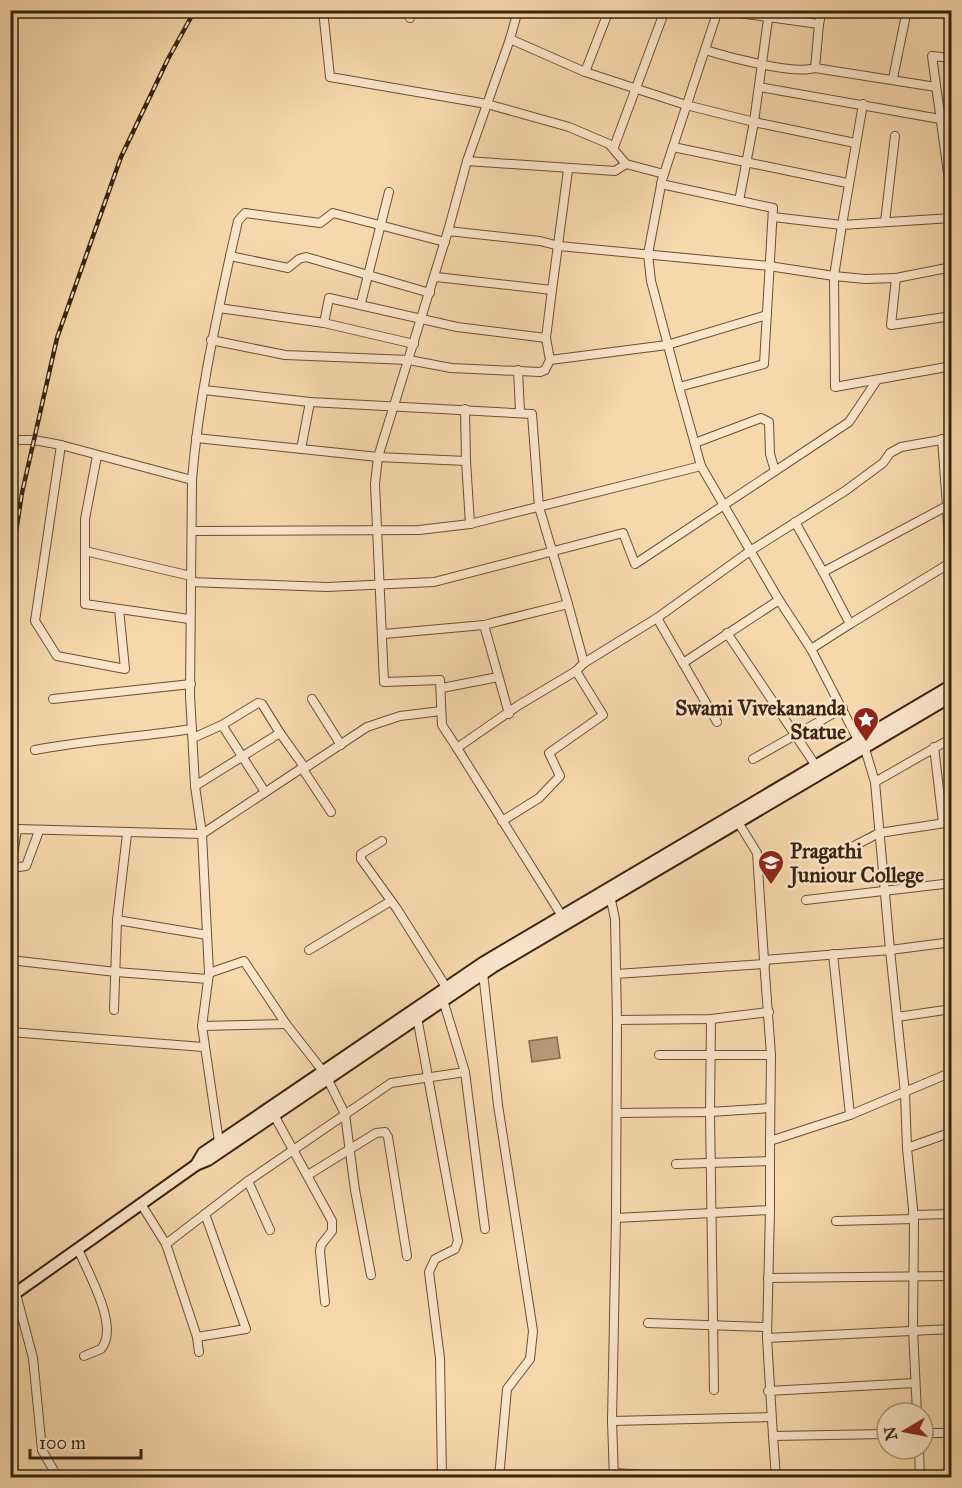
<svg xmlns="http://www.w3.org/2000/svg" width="962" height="1488" font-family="'IM FELL Great Primer',serif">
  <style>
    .water { fill: #b69a77; stroke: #836b4e; stroke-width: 1.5 }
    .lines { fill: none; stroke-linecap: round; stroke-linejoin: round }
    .street-casing { stroke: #675137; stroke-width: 10 }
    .secondary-casing { stroke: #372410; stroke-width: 14 }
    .street { stroke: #fae5c9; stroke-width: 8 }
    .secondary { stroke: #fae5c9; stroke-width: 10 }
    .rail-casing { stroke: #372410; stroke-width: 4.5 }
    .rail { stroke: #fae5c9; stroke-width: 2; stroke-dasharray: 7; stroke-linecap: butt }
    .labels { text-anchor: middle; stroke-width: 5; stroke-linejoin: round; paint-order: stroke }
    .poi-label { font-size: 21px; font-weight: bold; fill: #372410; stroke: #fae5c9; text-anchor: end }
  </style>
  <rect width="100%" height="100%" fill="#f7d7ac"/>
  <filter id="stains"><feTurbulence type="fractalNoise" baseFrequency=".00333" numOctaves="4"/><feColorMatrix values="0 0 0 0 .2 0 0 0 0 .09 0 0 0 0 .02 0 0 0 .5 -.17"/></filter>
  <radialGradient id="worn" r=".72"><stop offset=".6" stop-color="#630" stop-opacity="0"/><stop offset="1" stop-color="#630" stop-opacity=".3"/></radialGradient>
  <!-- water -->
  <polygon class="water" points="557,1037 560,1058 532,1062 529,1041"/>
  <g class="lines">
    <defs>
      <g id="street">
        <polyline points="323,10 330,77 487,104 569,127 609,144 626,164 664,174"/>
        <polyline points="518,10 510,39 585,72 609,10"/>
        <polyline points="716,10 819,24 815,68"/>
        <polyline points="410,18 411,10"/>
        <polyline points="819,24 822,10"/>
        <path d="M 705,50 C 728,57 794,75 815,68 L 936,87"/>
        <polyline points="952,58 932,56 952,202"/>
        <polyline points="585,72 686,105 754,122 768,19"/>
        <polyline points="893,78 907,10"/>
        <polyline points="759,87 940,119"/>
        <polyline points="940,113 952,114"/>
        <polyline points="614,147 665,10"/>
        <polyline points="673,147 847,183"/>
        <polyline points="467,161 615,171 626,164"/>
        <polyline points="661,184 773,208 764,364 679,387 701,466 779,600 811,649 858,740"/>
        <polyline points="739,201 754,122 855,143"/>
        <polyline points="773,217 842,225 863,104"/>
        <polyline points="885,222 895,136"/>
        <polyline points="448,231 467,161 510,39"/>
        <polyline points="230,256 238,221 245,213 320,223 333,213 445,242"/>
        <polyline points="952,267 896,278 891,325 952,316"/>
        <polyline points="436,277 552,290 568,170"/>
        <polyline points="896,278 865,279 834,276 835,387 952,366"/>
        <polyline points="361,303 389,192"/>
        <polyline points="219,308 324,323"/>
        <polyline points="211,340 285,355 409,360 451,368 540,372 545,370 550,360 546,338"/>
        <polyline points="414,344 324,323 329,298 457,327 546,338 552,290"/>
        <polyline points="550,360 667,345 767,315"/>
        <polyline points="518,370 520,412"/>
        <polyline points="679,387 651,281 648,254 662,180 718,10"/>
        <polyline points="204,390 310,402 532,414 539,507 568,604 484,625 384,634"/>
        <polyline points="196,438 378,457 466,461 465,409"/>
        <polyline points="942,439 947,506 823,572 850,624 950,563 952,564"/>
        <polyline points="10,440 34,440 61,445"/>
        <polyline points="695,443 761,418 769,422 770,454 775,471"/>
        <polyline points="301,449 310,402"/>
        <polyline points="97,456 85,519 85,604 189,619"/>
        <polyline points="466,461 470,524"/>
        <polyline points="192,480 190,695 195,786 202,834 209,973 202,1026 219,1142"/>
        <polyline points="947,506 950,563"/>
        <polyline points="795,522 823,572"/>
        <polyline points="193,531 419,530 470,524 701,466"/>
        <polyline points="85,551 191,576"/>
        <polyline points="191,582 327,587 434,582 623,533 635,564 849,422 877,380"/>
        <polyline points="568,604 584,663"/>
        <path d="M 119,609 L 125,669 L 57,656 L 35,621 L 61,445 L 192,480 C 198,404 214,330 230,256 L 288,268 L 299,259 L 306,257 L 430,293"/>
        <polyline points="657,618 717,722"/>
        <polyline points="484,625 509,714"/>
        <polyline points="727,633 816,766"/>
        <polyline points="811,649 850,624"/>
        <polyline points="683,663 779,600"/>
        <polyline points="442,688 498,677"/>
        <polyline points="53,699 191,684"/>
        <polyline points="312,699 341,745"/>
        <polyline points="222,725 265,792"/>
        <polyline points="193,738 222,725 258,703 262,704 280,733"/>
        <polyline points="934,747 943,823"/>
        <polyline points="457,748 442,725 440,680 384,682 375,484 378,457 448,231 540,241 559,246 769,266 834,276 842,225 952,218"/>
        <polyline points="865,749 875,782 890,950 952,942"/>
        <path d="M 35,750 C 87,740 140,737 192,729"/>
        <polyline points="753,759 843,708"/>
        <polyline points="875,782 952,738"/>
        <polyline points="195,786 280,733 305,768 367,727 400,716 441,711"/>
        <polyline points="502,821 539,798 560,776 549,753 603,715 576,671"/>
        <polyline points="738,822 757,853 764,960 890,950 905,1093 907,1148 952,1132"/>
        <polyline points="39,831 26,866 11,868 17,829 202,834 302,768 331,812"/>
        <polyline points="127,834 117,920 207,935"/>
        <polyline points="382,841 361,854 361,859 397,909 446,987"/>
        <polyline points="852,847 879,833 952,822"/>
        <polyline points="611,900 615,919 617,1020 616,1218 770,1210 770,1141"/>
        <polyline points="806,900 952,883"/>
        <polyline points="562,916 457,748 519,705 576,671 584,663 657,618 750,551 845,491 883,463 890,453 901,447 952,438"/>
        <polyline points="309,950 391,901"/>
        <polyline points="833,954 850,1115"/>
        <polyline points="10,960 116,972 208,979"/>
        <polyline points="764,960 771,1055 770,1141 850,1115 952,1072"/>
        <polyline points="483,973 498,1105 533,1331 530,1359 507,1389 499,1478"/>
        <polyline points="616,974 765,964"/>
        <polyline points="443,1000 465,1072 485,1229"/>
        <polyline points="114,1010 117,920"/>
        <polyline points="417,1017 458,1241 455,1249 435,1259 429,1272 440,1358 442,1478"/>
        <polyline points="897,1017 952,1009"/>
        <polyline points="711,1019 710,1112 714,1390"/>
        <polyline points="617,1020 711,1019 769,1012"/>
        <polyline points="286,1024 322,1070"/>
        <polyline points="202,1026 286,1024 244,961 209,973"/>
        <polyline points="10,1032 203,1047"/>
        <polyline points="659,1055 771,1055"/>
        <polyline points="327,1078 345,1114 355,1190 371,1275"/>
        <polyline points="617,1113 710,1112 770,1108"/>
        <polyline points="274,1115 332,1221 332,1231 321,1245 320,1251 325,1302"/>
        <polyline points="907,1148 914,1219 913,1330 917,1413"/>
        <polyline points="676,1164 768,1161"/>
        <polyline points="308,1175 376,1133 385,1132 388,1137 407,1256"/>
        <polyline points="248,1181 270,1230"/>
        <polyline points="141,1204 166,1244 197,1337 246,1329 205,1214"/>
        <polyline points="770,1210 767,1338 773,1436 887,1434"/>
        <polyline points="913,1215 952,1214"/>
        <polyline points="836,1221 914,1219"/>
        <polyline points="166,1244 248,1181 391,1083 465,1072"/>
        <path d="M 78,1249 C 88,1273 120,1327 101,1349 L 84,1356"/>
        <polyline points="768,1278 952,1276"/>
        <polyline points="16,1294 33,1358 42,1450 58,1478"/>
        <polyline points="648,1323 767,1327"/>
        <polyline points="197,1337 199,1352"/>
        <polyline points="767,1338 952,1329"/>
        <polyline points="768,1391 915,1383"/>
        <polyline points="612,1421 771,1417"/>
        <polyline points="923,1433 952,1433"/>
        <polyline points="773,1436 776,1478"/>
        <polyline points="919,1449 920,1478"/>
        <polyline points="614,1473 684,1477"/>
        <polyline points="614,1478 612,1421 616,1218"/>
      </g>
      <g id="secondary">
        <polyline points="196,1165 203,1153 484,962 952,685"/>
        <polyline points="10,1297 196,1165 208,1160 493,967 952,696"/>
      </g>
    </defs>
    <!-- street casing -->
    <use href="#street" class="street-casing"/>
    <!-- secondary casing -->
    <use href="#secondary" class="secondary-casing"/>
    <!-- street -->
    <use href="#street" class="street"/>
    <!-- secondary -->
    <use href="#secondary" class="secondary"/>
    <defs>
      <polyline id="rail" points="10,571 22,493 57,338 121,157 168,59 195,10"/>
    </defs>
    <!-- rail casing -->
    <use href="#rail" class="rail-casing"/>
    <!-- rail -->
    <use href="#rail" class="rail"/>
  </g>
  <!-- icons -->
  <defs>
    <symbol id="sight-pin" viewBox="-11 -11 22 30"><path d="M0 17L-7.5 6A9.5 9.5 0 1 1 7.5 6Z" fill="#8f2418" stroke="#fae5c9"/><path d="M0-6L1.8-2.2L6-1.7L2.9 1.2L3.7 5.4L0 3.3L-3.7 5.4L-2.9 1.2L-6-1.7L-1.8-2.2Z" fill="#fff"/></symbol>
    <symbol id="university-pin" viewBox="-11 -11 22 30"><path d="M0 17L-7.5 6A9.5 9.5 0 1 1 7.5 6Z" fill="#8f2418" stroke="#fae5c9"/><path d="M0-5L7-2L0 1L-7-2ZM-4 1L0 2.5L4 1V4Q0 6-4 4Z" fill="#fff"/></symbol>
  </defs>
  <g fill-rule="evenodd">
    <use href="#sight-pin" x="851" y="705" width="30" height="40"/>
    <use href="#university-pin" x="756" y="848" width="30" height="40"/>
  </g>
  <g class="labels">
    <!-- poi labels -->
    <g class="poi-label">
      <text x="846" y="715">Swami Vivekananda<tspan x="846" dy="24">Statue</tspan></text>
      <text x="790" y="858" text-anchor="start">Pragathi<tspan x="790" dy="24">Juniour College</tspan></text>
    </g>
  </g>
  <!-- margin -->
  <rect width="962" height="1488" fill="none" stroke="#f7d7ac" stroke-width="36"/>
  <rect x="12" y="12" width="938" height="1464" fill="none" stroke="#372410" stroke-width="3"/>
  <rect x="18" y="18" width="926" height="1452" fill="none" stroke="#372410" stroke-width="1.5"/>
  <!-- north arrow -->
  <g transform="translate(905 1431) rotate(260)"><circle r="28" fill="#fae5c9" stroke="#ac987f" stroke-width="1.5"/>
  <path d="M0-4.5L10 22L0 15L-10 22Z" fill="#8f2418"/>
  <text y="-9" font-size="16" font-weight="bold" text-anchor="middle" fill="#372410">N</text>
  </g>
  <!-- scale -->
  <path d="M30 1449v9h111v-9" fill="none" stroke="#372410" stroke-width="3"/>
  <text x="39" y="1449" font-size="18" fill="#372410" stroke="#fae5c9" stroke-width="4.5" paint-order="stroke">100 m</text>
  <rect width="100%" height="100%" filter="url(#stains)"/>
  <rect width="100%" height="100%" fill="url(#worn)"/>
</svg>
